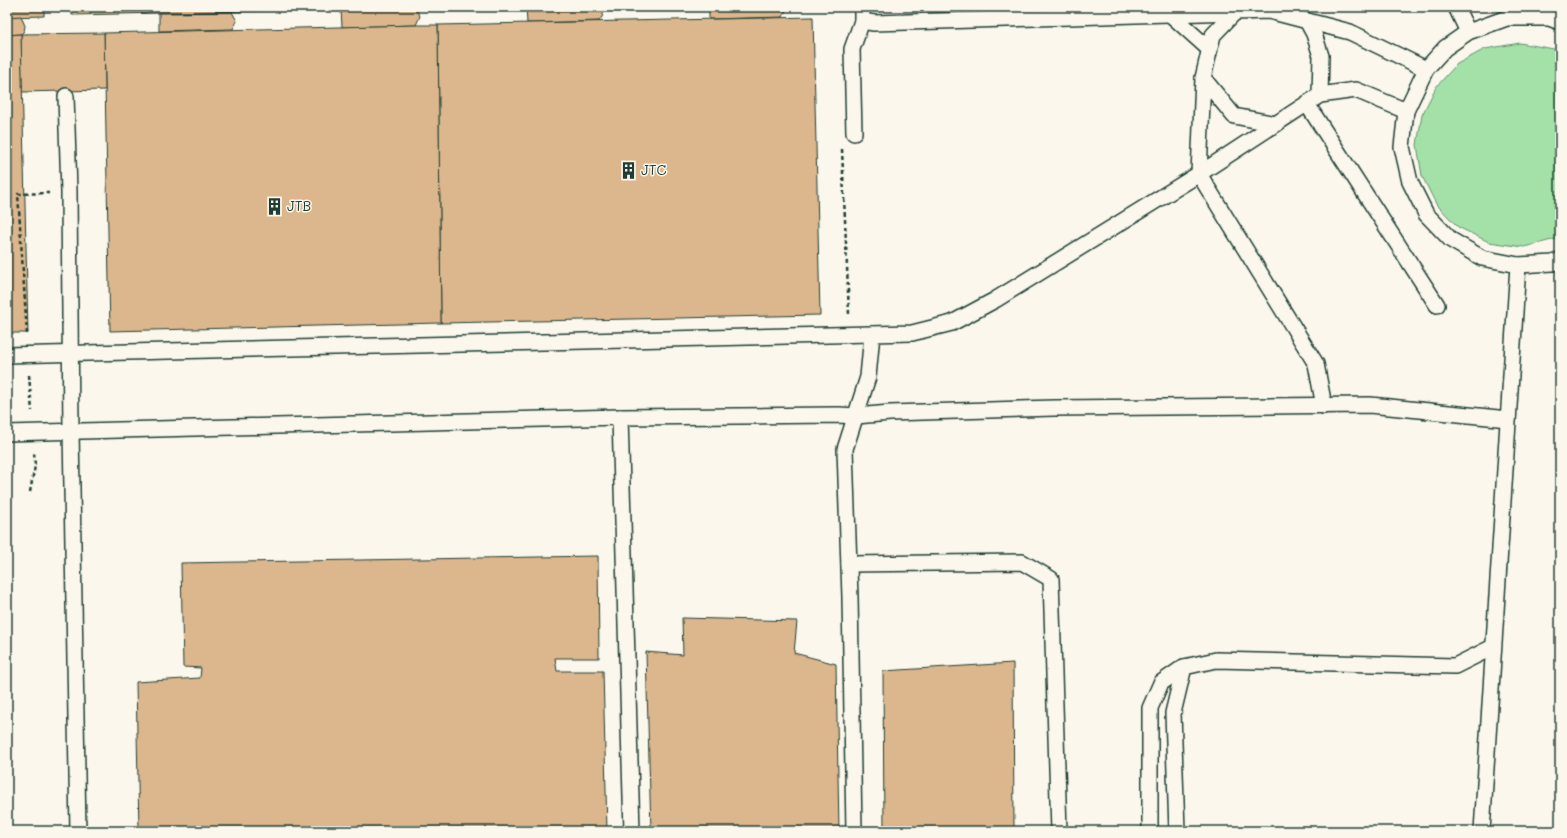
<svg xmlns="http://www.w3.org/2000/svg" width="1567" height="838" font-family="Mali,sans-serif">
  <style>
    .green { fill: #a4e1a8; stroke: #628f6e }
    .building { fill: #dcb78d; stroke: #1f3d34 }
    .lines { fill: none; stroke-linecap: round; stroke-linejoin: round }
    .lane-casing { stroke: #1f3d34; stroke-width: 18 }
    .path { stroke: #1f3d34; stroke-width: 2.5; stroke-dasharray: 4 3; stroke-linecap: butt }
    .lane { stroke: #fbf7ec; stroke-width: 15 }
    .labels { text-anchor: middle; stroke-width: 3; stroke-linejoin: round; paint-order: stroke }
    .poi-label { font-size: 14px; fill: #1f3d34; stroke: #fbf7ec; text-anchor: start }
  </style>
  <rect width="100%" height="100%" fill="#fbf7ec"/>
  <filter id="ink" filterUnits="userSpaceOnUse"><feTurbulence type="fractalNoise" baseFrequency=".025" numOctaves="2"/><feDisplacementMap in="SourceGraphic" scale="8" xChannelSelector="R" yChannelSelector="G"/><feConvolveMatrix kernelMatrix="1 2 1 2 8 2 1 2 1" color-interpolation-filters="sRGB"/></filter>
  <g filter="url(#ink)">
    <!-- green -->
    <polygon class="green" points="1520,43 1554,49 1560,53 1560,238 1524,247 1489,242 1458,227 1436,204 1422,176 1417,145 1422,115 1436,87 1457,64 1485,49"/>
    <!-- building -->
    <g class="building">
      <polygon points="7,7 44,7 44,16 7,17"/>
      <polygon points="71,7 443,7 72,15"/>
      <polygon points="526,7 602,7 604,11 602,17 599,21 527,23"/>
      <polygon points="709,7 787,7 783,17 709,19"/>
      <polygon points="415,8 420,16 416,25 342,27 341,9"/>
      <polygon points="232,12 237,21 233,29 159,31 159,13"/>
      <polygon points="21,16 25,26 24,31 21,34 7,35 7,17"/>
      <polygon points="813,17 820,315 441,323 438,25"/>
      <polygon points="416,25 438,25 441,323 110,331 104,33"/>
      <polygon points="104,33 105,90 22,92 21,34"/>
      <polygon points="21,34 28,333 7,333 7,35"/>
      <polygon points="598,556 599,658 555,658 557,671 603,671 607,831 139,831 136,682 200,678 201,668 183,667 181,563"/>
      <polygon points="682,618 797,621 794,653 836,664 839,831 651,831 646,652 683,655"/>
      <polygon points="1013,663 1014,831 884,831 883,671"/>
    </g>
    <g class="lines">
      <defs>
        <g id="lane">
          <polyline points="862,7 862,21 874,23 1269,11 1350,32 1426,69"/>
          <polyline points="1456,7 1468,32"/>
          <polyline points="1235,12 1213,35 1203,78 1199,174 1316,364 1324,406"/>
          <polyline points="1170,14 1209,49"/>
          <polyline points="1307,21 1314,34 1321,56 1320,95"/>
          <polyline points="1560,22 1549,18 1507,18 1468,32 1445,48 1426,69 1406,111 1402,147 1410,182 1426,214 1451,240 1482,258 1518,265 1553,263 1560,260"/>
          <polyline points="1203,78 1234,116 1276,124"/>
          <polyline points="66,96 69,192 71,431 78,831"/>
          <polyline points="1307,104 1437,305"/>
          <polyline points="854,133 852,49 862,21"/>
          <polyline points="7,355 912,333 952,323 995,300 1199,174 1320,95 1356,90 1406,111"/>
          <polyline points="620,417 632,831"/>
          <polyline points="7,433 620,417 839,415 856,416 890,413 1054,408 1370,405 1508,419"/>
          <polyline points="849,564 1022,562 1051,579 1059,831"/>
          <polyline points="854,831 850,597 845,449 868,377 872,334"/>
          <polyline points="1150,831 1150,708 1161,683 1184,667 1216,660 1455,666 1493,647"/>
          <polyline points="1177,831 1173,713 1184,667"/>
          <polyline points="1482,831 1518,265"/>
        </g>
      </defs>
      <!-- lane casing -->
      <use href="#lane" class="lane-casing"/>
      <!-- path -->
      <g class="path">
        <polyline points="842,149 849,314"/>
        <polyline points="27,334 18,194 49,193"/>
        <polyline points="29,375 32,411"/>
        <polyline points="30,492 35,466 34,452"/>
      </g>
      <!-- lane -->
      <use href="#lane" class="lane"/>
    </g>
  </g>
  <!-- icons -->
  <defs>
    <symbol id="building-bare" viewBox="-9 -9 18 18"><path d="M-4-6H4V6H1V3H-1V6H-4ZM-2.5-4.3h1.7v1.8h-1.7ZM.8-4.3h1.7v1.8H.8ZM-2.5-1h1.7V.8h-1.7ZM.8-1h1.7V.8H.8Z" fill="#1f3d34" stroke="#fbf7ec" stroke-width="2.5" paint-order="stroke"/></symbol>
  </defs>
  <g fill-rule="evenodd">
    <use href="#building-bare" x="616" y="158" width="25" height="25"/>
    <use href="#building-bare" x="262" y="194" width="25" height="25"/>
  </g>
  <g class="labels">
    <!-- poi labels -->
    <g class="poi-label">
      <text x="641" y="175">JTC</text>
      <text x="287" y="211">JTB</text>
    </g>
  </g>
  <!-- margin -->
  <rect width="1567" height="838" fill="none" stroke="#fbf7ec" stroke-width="24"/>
  <rect x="12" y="12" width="1543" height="814" fill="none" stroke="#1f3d34" stroke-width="1.5" filter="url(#ink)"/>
</svg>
